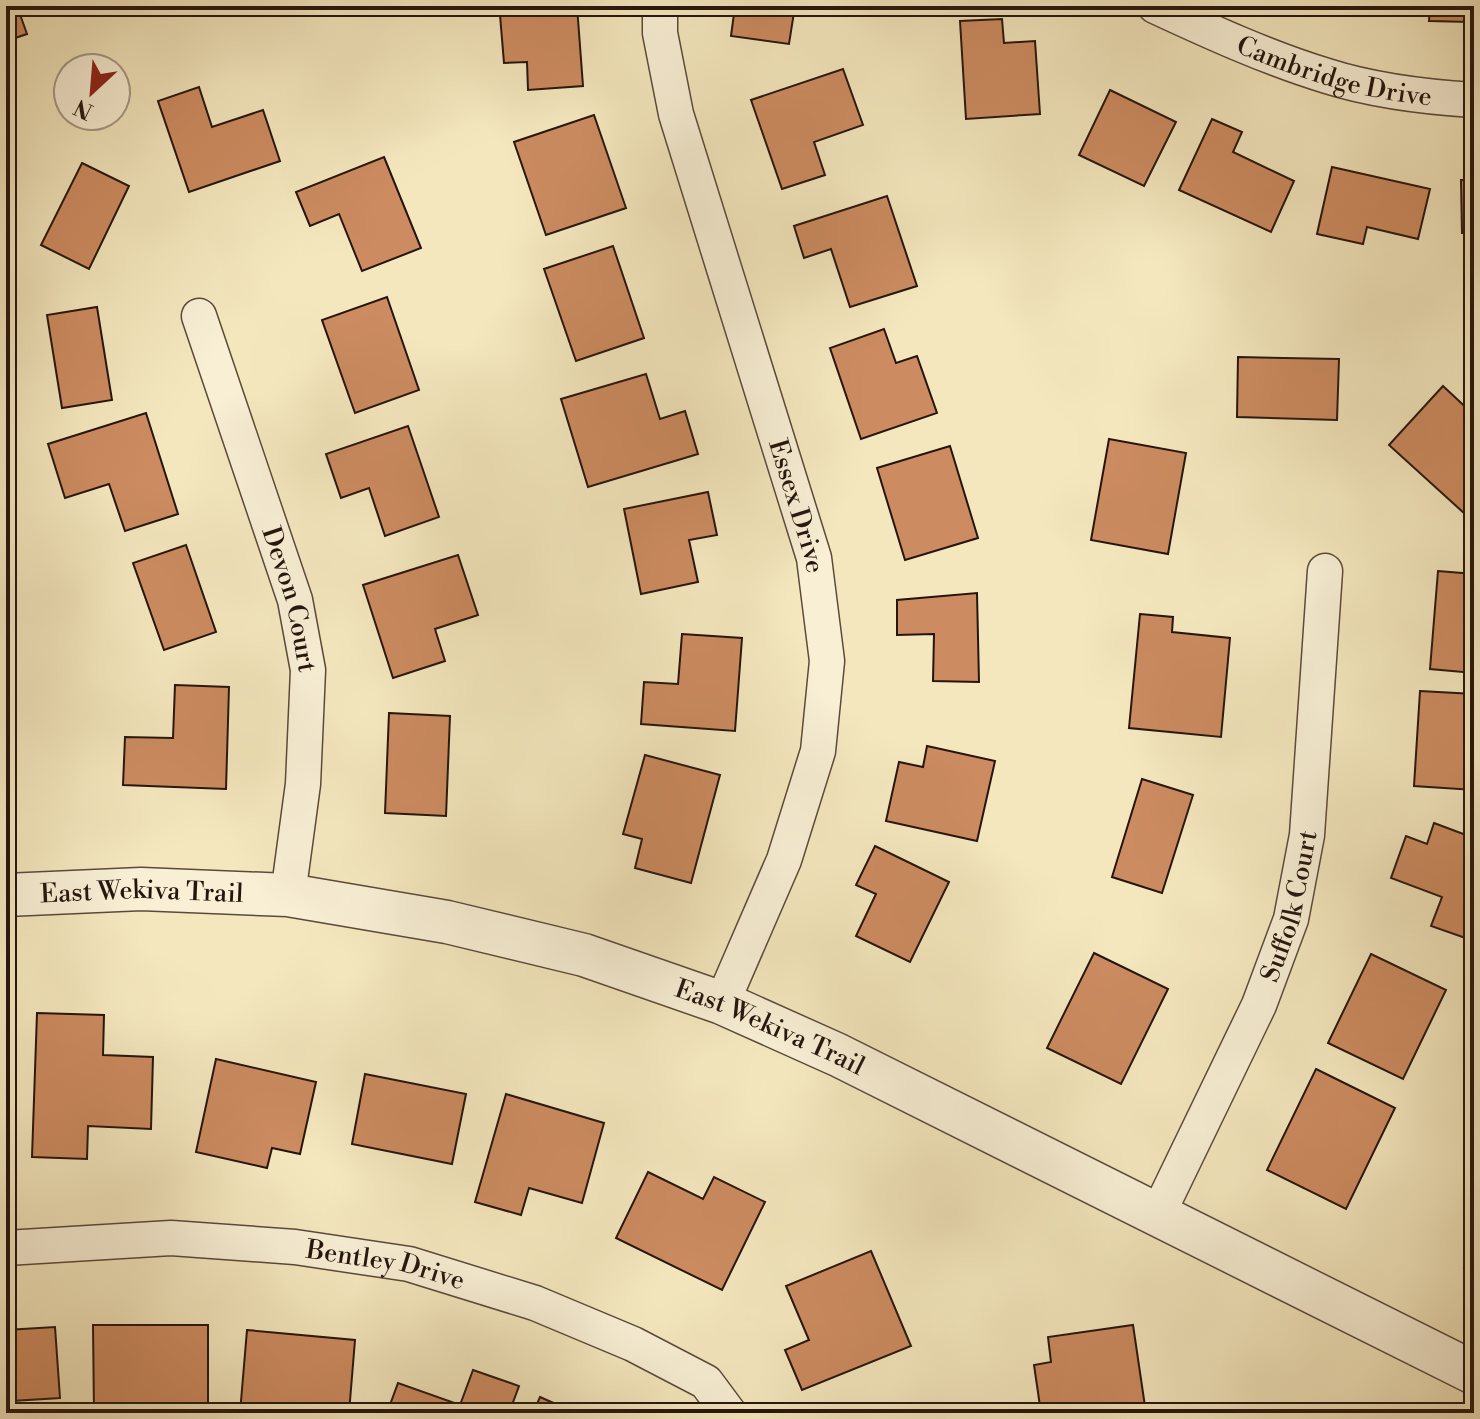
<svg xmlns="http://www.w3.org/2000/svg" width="1480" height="1419" font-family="'Libre Bodoni',serif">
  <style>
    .building { fill: #cc8b60; stroke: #26150e; stroke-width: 2 }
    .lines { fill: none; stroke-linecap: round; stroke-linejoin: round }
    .minor-casing { stroke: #5a4a3a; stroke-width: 37 }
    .tertiary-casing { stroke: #5a4a3a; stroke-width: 45 }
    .minor { stroke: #f8efd5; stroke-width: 34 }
    .tertiary { stroke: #f8efd5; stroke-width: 42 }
    .labels { text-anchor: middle; stroke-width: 7; stroke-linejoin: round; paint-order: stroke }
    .street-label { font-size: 26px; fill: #26150e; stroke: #f8efd5 }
  </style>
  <rect width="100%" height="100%" fill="#f4e7be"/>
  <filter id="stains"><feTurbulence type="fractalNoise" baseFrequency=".0025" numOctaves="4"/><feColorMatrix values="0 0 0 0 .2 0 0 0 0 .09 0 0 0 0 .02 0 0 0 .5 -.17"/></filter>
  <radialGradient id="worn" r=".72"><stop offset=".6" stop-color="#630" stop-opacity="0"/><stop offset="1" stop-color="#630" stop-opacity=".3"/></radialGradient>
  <!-- building -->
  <g class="building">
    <polygon points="6,6 17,6 27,34 6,41"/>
    <polygon points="51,6 80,6 54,15"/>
    <polygon points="523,6 577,6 583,86 528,90 527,62 504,63 500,15 523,13"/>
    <polygon points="735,6 795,6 789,44 731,36"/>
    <polygon points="1430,6 1471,6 1470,22 1429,21"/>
    <polygon points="1002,19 1004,43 1035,41 1040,114 966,119 960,21"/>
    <polygon points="843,69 863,125 814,142 825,175 782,189 751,100"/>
    <polygon points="199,87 212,127 263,110 280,161 189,192 158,101"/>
    <polygon points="1110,90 1176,122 1144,186 1079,155"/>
    <polygon points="594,115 626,208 546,235 514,142"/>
    <polygon points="1212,119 1242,132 1233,152 1294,181 1271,232 1179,190"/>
    <polygon points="384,157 421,248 362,271 339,214 310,226 296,192"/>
    <polygon points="82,163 129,186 89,269 41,245"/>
    <polygon points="1332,167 1430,189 1418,239 1367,227 1363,244 1317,234"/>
    <polygon points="1461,180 1474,180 1474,233 1462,233"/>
    <polygon points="887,196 917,286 850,307 831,249 804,258 794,226"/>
    <polygon points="613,246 644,338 576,361 544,269"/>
    <polygon points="387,297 419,390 355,413 322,320"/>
    <polygon points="97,307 112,400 62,408 47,315"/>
    <polygon points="884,329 896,363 917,356 937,413 861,439 830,348"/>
    <polygon points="1238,357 1339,359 1337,420 1237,417"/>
    <polygon points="646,374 660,419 685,411 698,454 588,487 561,399"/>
    <polygon points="1443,386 1474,415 1474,504 1465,514 1389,445"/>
    <polygon points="146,413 178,514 125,531 109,484 65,498 48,444"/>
    <polygon points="408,426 439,517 385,536 369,488 341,498 326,454"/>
    <polygon points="1109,439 1186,453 1168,554 1091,540"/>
    <polygon points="950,446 978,538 905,560 877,468"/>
    <polygon points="708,492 717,535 689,540 698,582 641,594 624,509"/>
    <polygon points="186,545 216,632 164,650 133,563"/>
    <polygon points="458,555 478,615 435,629 445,661 393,678 363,585"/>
    <polygon points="1438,571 1474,574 1474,673 1430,669"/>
    <polygon points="977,593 979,682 933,681 934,634 897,635 897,600"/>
    <polygon points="1140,614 1173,617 1172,632 1230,638 1221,737 1129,728"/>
    <polygon points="682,634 742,638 735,731 641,724 644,682 678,684"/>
    <polygon points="175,685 229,687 226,789 123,785 125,737 173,738"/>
    <polygon points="1420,691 1474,694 1474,790 1414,786"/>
    <polygon points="389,713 450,716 446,816 385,813"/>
    <polygon points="927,746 995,761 977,841 886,821 899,762 923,767"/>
    <polygon points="6,747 12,764 6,766"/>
    <polygon points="645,755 720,775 691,883 635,868 642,839 623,834"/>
    <polygon points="1142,779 1193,795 1162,893 1112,877"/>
    <polygon points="1434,823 1474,838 1474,941 1431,926 1442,897 1391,878 1406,836 1427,844"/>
    <polygon points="875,846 949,882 910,962 856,936 876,894 856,885"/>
    <polygon points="1094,953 1168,989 1121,1084 1047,1048"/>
    <polygon points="1371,954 1446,990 1403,1079 1328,1043"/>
    <polygon points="37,1013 104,1015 103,1055 153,1057 151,1129 88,1126 87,1159 32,1157"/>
    <polygon points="216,1059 316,1082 300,1154 272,1148 267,1168 196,1152"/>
    <polygon points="1316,1069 1395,1108 1346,1209 1267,1170"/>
    <polygon points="365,1074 466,1094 452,1164 352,1144"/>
    <polygon points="506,1094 604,1123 582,1203 529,1188 521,1215 475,1202"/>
    <polygon points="648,1172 703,1199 714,1177 765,1202 722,1290 616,1238"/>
    <polygon points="1474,1248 1474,1273 1464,1268"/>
    <polygon points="871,1251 911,1346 802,1390 785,1350 809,1340 786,1286"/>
    <polygon points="93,1325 208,1325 208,1406 160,1405 160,1413 94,1413"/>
    <polygon points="1133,1325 1146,1413 1041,1413 1034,1365 1051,1362 1048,1337"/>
    <polygon points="55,1327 60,1398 12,1401 13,1413 6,1413 6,1330"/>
    <polygon points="247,1330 355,1340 349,1413 240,1413"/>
    <polygon points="473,1370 519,1386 509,1413 387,1413 398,1383 460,1405"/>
    <polygon points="540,1397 576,1413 533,1413"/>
  </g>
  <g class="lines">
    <defs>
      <g id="minor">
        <path id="s1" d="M 660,6 L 660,33 L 676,114 L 814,558 L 827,661 L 818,751 L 784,860 L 722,1003"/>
        <path id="s2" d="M 1155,6 C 1211,32 1268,58 1327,76 C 1374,91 1425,97 1474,100"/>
        <path id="s3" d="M 199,316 L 295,600 L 308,670 L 303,784 L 288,895"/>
        <path id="s4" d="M 1158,1214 L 1259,1005 L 1291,919 L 1307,835 L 1325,571"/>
        <path id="s5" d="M 6,1248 L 171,1238 L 295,1247 L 409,1264 L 535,1303 L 633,1344 L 706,1382 L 729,1413"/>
      </g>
      <g id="tertiary">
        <path id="s6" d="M 6,895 L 141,889 L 288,895 L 447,922 L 584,955 L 722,1003 L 838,1055 L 1474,1373"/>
      </g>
    </defs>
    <!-- minor casing -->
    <use href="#minor" class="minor-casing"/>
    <!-- tertiary casing -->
    <use href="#tertiary" class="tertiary-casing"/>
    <!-- minor -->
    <use href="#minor" class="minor"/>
    <!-- tertiary -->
    <use href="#tertiary" class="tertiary"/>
  </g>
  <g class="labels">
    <!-- street labels -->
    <g class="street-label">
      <text dy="9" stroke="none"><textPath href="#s2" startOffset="192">Cambridge Drive</textPath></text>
      <text dy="9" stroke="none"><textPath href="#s1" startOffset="520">Essex Drive</textPath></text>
      <text dy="9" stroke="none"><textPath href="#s3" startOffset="298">Devon Court</textPath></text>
      <text dy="9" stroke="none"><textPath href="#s6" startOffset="136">East Wekiva Trail</textPath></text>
      <text dy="9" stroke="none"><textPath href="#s4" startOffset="336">Suffolk Court</textPath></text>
      <text dy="9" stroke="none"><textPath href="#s6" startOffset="784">East Wekiva Trail</textPath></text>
      <text dy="9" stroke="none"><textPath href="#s5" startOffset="382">Bentley Drive</textPath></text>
    </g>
  </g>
  <!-- margin -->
  <rect width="1480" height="1419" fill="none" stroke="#f4e7be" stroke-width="32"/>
  <rect x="8" y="8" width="1464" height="1403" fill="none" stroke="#26150e" stroke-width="4"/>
  <rect x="16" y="16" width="1448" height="1387" fill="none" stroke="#26150e" stroke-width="2"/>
  <!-- north arrow -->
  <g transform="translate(92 92) rotate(206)"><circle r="38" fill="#f8efd5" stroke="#a49885" stroke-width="2"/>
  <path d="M0-6L14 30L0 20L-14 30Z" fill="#8f2418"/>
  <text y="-12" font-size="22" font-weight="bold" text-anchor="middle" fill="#26150e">N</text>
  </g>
  <rect width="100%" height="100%" filter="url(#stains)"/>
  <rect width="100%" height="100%" fill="url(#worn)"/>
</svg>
